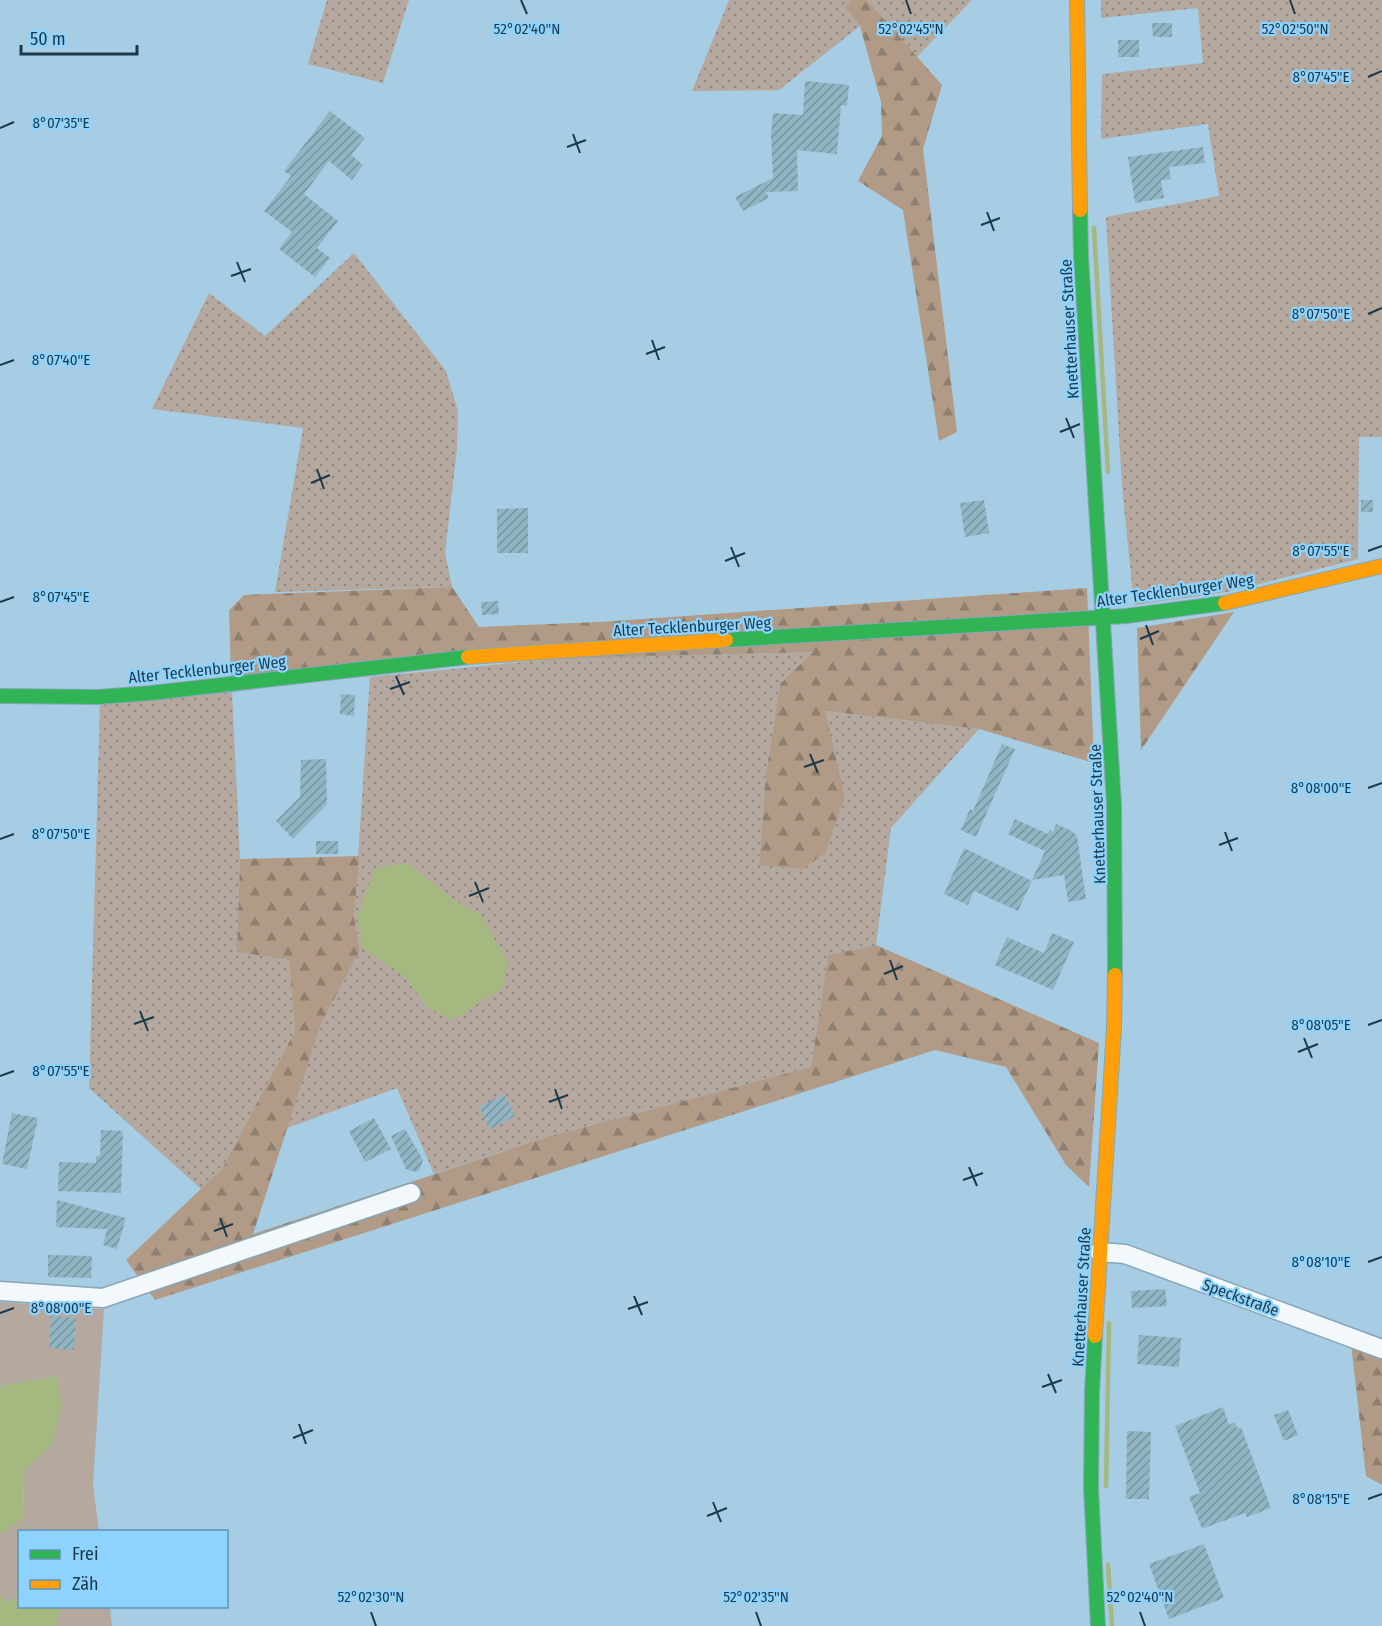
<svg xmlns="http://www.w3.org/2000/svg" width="1382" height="1626" font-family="'Fira Sans Condensed',sans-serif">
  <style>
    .grass { fill: url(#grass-dots); fill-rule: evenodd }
    .forest { fill: url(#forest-firs) }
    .garden { fill: #b5a89e }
    .water { fill: #a4b87f }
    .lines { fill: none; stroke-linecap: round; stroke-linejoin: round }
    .stream { stroke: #a4b87f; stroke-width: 4.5 }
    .building { fill: url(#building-hatch) }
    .street-casing { stroke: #87a6b8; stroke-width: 21 }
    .fast-casing { stroke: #87a6b8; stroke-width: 16 }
    .slow-casing { stroke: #87a6b8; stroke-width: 16 }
    .street { stroke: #f2f8fb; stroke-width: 18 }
    .fast { stroke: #30b455; stroke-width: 14 }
    .slow { stroke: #ff9f0a; stroke-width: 14 }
    .ticks { fill: none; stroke: #1c394a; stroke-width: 2 }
    .labels { text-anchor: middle; stroke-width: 4.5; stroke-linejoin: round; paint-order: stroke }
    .street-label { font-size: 16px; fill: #1c394a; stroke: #8dd3fd }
    .ticks-label { font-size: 15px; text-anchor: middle; fill: #1c394a; stroke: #8dd3fd; stroke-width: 4.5; stroke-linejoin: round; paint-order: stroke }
  </style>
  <defs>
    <pattern id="grass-dots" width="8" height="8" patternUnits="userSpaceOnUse" patternTransform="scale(1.5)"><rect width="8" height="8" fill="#b5a89e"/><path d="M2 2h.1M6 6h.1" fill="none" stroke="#928a83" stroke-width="1.8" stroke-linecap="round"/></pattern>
    <pattern id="forest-firs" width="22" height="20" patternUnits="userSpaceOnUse" patternTransform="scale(1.5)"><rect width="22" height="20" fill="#b19a86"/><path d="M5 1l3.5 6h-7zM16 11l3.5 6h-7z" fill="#8f7f70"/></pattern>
    <pattern id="building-hatch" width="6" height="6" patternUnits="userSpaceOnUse" patternTransform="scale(1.5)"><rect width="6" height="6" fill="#92b5c4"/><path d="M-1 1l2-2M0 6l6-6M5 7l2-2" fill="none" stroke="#7694a1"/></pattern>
  </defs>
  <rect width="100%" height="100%" fill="#a6cde4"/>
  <!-- grass -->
  <g class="grass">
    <polygon points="327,0 409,0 383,83 308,64"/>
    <polygon points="729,0 852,0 845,7 860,26 779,90 692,91"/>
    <polygon points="867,0 972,0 917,57"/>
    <polygon points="1101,0 1382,0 1382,437 1359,437 1358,559 1227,592 1134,605 1122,486 1106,217 1219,196 1208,124 1101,139 1102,74 1203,63 1198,8 1101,18"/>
    <polygon points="354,253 446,371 458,411 457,448 445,553 452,587 275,592 303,428 152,409 209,293 265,336"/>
    <path d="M 814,652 L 780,684 L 766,773 L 759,865 L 845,797 L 824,711 L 979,729 L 891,828 L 876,945 L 828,955 L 811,1067 L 547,1137 L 434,1174 L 397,1088 L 287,1128 L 321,1024 L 360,950 L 354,917 L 370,677 L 554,659 ZM 407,863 L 455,901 L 480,915 L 429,1008 L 404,976 Z"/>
    <polygon points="232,692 240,859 237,952 289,960 295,1031 222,1169 201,1189 89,1088 100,705"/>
  </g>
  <!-- forest -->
  <g class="forest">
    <polygon points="852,0 867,0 942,85 923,149 957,432 939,441 903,210 858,181 882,136 881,102 860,26 845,7"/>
    <polygon points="452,587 479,627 600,622 1087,588 1094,763 979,729 825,711 845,797 825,853 803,869 759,865 766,773 780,684 813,652 554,659 231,677 229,610 244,595"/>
    <polygon points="1234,612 1141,750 1137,628"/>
    <polygon points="359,856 354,917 360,950 321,1024 253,1234 547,1137 811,1067 828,955 876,945 1099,1043 1089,1187 1066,1165 1006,1067 935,1050 155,1300 126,1260 222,1169 295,1031 289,960 237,952 240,859"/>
    <polygon points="1349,1326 1382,1338 1382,1485 1366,1476"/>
  </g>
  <!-- garden -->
  <g class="garden">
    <polygon points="0,1302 104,1309 93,1485 99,1531 20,1532 19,1597 7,1602 0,1596 0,1535 24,1516 23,1471 52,1444 57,1376 0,1386"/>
    <polygon points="61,1607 110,1607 112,1626 56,1626"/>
  </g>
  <!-- water -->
  <g class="water">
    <polygon points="407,863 455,901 481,915 508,963 502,988 453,1020 429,1008 404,976 363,948 357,917 375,868"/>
    <polygon points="57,1376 62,1407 52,1444 23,1471 24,1517 0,1535 0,1386"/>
    <polygon points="0,1596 7,1602 19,1597 20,1606 61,1607 56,1626 0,1626"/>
  </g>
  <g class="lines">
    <!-- stream -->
    <g class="stream">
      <polyline points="1094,228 1108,472"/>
      <polyline points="1106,1486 1109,1323"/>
      <polyline points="1108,1565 1112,1626"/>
    </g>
  </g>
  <!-- building -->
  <g class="building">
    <polygon points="1152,23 1172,23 1172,37 1153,37"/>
    <rect x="1118" y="40" width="21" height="17"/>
    <polygon points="805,81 849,85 847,106 841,105 837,154 797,150 798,191 766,192 769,198 743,211 735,197 773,178 771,134 773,113 803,115"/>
    <polygon points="330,111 365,138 351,155 363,165 352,180 329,161 304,194 338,221 317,248 330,258 315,277 279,249 292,232 264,211 291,176 284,171"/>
    <polygon points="1203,147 1205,163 1169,167 1171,179 1161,180 1164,198 1135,203 1128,157"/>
    <polygon points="984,500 989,533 965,537 960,503"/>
    <rect x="1361" y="500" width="12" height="12"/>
    <polygon points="528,508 528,553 497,553 497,509"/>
    <polygon points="498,601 499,614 482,615 481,602"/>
    <polygon points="341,694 355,695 354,716 340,714"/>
    <polygon points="1002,744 1015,749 976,837 961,830 970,809 973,811"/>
    <polygon points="326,759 327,804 293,839 276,821 300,797 301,760"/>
    <polygon points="1015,819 1048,834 1050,830 1053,832 1056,824 1072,831 1077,836 1086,899 1068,902 1064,875 1032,880 1045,851 1008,834"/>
    <rect x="316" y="841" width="22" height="13"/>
    <polygon points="964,848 1032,881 1018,911 974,891 968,905 944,894"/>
    <polygon points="1052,933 1074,942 1053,990 995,965 1007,937 1044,953"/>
    <polygon points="504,1094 515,1116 490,1129 479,1107"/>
    <polygon points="12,1113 38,1118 27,1169 2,1164"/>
    <polygon points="374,1118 391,1149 365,1162 349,1131"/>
    <polygon points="405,1129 423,1160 420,1169 416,1172 406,1169 391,1136"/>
    <polygon points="101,1130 123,1131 121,1193 58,1191 59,1162 96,1163 96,1156 100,1156"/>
    <polygon points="57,1200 126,1218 117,1249 103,1245 107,1229 56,1227"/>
    <polygon points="48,1255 92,1256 91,1278 48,1277"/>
    <polygon points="1165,1289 1167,1306 1132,1308 1131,1291"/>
    <polygon points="51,1316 76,1318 74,1350 49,1348"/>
    <polygon points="1139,1335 1181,1338 1179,1367 1137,1364"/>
    <polygon points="1223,1407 1229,1425 1235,1422 1237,1428 1241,1427 1271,1508 1247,1517 1245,1513 1202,1529 1189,1497 1200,1493 1175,1426"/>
    <polygon points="1288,1410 1298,1435 1284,1441 1274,1415"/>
    <polygon points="1127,1431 1151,1432 1149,1499 1126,1499"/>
    <polygon points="1204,1544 1224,1598 1169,1619 1149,1564"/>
  </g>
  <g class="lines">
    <defs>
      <g id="street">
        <polyline points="1099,1252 1125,1254 1382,1349"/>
        <polyline points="0,1291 103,1298 411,1193"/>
      </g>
      <g id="fast">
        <polyline points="1080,210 1081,256 1114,805 1115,975"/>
        <polyline points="726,640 1126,616 1225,603"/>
        <polyline points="0,696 98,697 151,693 468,657"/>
        <polyline points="1095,1336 1092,1392 1091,1488 1098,1626"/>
      </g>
      <g id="slow">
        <polyline points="1077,0 1080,210"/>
        <polyline points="1225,603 1382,566"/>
        <polyline points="468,657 726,640"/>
        <polyline points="1095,1336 1114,1028 1115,975"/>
      </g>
    </defs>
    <!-- street casing -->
    <use href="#street" class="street-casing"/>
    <!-- fast casing -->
    <use href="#fast" class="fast-casing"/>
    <!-- slow casing -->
    <use href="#slow" class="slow-casing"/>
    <!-- street -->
    <use href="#street" class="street"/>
    <!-- fast -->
    <use href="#fast" class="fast"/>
    <!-- slow -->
    <use href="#slow" class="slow"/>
  </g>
  <!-- ticks -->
  <path class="ticks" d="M 521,0 L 527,14M 906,0 L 911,14M 1290,0 L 1295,14M 1368,77 L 1382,71M 0,128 L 14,122M 573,134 L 580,153M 567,147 L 586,140M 987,212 L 994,231M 981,225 L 1000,218M 237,262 L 245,282M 231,276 L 251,269M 1368,314 L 1382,308M 652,340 L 659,360M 646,354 L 665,347M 0,365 L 14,360M 1066,418 L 1074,438M 1060,432 L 1080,424M 317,469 L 324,489M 311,483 L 330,475M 731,547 L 739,567M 1368,551 L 1382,546M 725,561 L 745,553M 0,602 L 14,597M 1146,625 L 1153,645M 1140,639 L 1159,631M 396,676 L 404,695M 390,689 L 410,682M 810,754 L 818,773M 804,767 L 824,760M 1368,788 L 1382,783M 1225,832 L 1232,851M 0,839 L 14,834M 1219,845 L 1238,838M 475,882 L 483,902M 469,896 L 489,888M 890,960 L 897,980M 884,974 L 903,966M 140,1011 L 148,1031M 134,1024 L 154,1017M 1368,1025 L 1382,1020M 1304,1038 L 1312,1058M 1298,1052 L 1318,1044M 0,1076 L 14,1071M 555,1089 L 562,1109M 549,1102 L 568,1095M 969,1167 L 977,1186M 963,1180 L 983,1173M 220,1218 L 227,1237M 214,1231 L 233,1224M 1368,1262 L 1382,1257M 634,1296 L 642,1315M 628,1309 L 648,1302M 0,1313 L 14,1308M 1048,1374 L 1056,1393M 1042,1387 L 1062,1380M 299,1424 L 306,1444M 293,1438 L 313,1430M 1368,1499 L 1382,1494M 713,1502 L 721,1522M 707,1516 L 727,1508M 371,1612 L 376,1626M 756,1612 L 761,1626M 1140,1612 L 1145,1626"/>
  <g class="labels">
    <!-- street labels -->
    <g class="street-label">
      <text transform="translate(1069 329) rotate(-93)" y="6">Knetterhauser Straße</text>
      <text transform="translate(1175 590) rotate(-8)" y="6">Alter Tecklenburger Weg</text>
      <text transform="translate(692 626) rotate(-3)" y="6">Alter Tecklenburger Weg</text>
      <text transform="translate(207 669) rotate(-6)" y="6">Alter Tecklenburger Weg</text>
      <text transform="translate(1097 814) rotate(-92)" y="6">Knetterhauser Straße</text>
      <text transform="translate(1081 1297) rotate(-87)" y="6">Knetterhauser Straße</text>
      <text transform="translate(1241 1297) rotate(20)" y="6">Speckstraße</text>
    </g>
  </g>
  <g class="ticks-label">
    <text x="527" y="34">52°02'40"N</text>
    <text x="911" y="34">52°02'45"N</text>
    <text x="1295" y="34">52°02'50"N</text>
    <text x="1321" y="82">8°07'45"E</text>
    <text x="61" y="128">8°07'35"E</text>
    <text x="1321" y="319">8°07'50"E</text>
    <text x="61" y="365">8°07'40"E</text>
    <text x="1321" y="556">8°07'55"E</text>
    <text x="61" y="602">8°07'45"E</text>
    <text x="1321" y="793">8°08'00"E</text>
    <text x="61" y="839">8°07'50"E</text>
    <text x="1321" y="1030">8°08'05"E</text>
    <text x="61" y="1076">8°07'55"E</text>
    <text x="1321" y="1267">8°08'10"E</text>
    <text x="61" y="1313">8°08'00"E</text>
    <text x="1321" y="1504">8°08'15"E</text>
    <text x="371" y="1602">52°02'30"N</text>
    <text x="756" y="1602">52°02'35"N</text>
    <text x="1140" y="1602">52°02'40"N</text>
  </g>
  <!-- legend -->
  <rect x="18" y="1530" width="210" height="78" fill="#8dd3fd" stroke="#6095b5" stroke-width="1.5"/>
  <rect x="30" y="1550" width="30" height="9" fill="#30b455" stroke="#6095b5" stroke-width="1.5"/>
  <text x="72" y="1560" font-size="18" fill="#1c394a">Frei</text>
  <rect x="30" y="1580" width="30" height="9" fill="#ff9f0a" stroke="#6095b5" stroke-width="1.5"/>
  <text x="72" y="1590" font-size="18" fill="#1c394a">Zäh</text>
  <!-- scale -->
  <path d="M21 45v9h116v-9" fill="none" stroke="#1c394a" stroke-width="3"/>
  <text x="30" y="45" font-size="18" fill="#1c394a" stroke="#8dd3fd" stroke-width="4.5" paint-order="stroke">50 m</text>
</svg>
